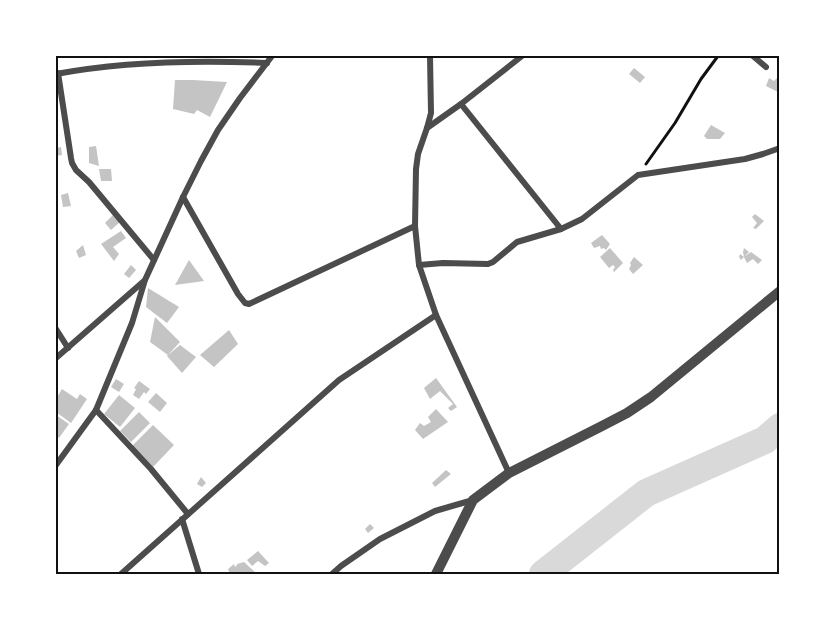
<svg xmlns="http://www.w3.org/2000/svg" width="835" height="630" font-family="Inter,sans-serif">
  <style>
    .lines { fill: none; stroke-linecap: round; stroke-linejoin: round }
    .river { stroke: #d9d9d9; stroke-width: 28 }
    .building { fill: #c4c4c4 }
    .path { stroke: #111; stroke-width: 3 }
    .minor { stroke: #4c4c4c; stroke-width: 6 }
    .tertiary { stroke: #4c4c4c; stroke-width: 10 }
    .neatline { fill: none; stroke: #111; stroke-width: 2 }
  </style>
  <rect width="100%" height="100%" fill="#fff"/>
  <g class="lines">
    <!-- river -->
    <polyline class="river" points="543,574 646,493 765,440 780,427"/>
  </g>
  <!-- building -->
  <g class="building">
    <polygon points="634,68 645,77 640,83 629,74"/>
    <polygon points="778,77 780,88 778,92 766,86 769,78 774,81"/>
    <polygon points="175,80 193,80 227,82 210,117 197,110 194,114 173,109"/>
    <polygon points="711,125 725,133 720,139 707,139 704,136"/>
    <polygon points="96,146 99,166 89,163 89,147"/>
    <polygon points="61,147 62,155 56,156 56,148"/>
    <polygon points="99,169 111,169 112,181 101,181"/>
    <polygon points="68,193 71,206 63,207 61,195"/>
    <polygon points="755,214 764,221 756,229 753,228 757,223 752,217"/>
    <polygon points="113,215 120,222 111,230 105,223"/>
    <polygon points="121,231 126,238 113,247 119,254 114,261 101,244"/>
    <polygon points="602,235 610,244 606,250 604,248 601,249 600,246 594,248 591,243"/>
    <polygon points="83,245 86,255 79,258 76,251"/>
    <polygon points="610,248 623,263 614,272 613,270 615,267 613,265 609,268 600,257"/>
    <polygon points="744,248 749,252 744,257 751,252 762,260 758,264 753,259 747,263 744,257 741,260 739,257 740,254 744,257 743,252"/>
    <polygon points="634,257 643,265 633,274 629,269 631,265 630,263"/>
    <polygon points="189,260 204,281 175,285"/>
    <polygon points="131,265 136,270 129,278 124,274"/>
    <polygon points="148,288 179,307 167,323 146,307"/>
    <polygon points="155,317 180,342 168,355 180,345 196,357 182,373 167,356 168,355 150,342"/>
    <polygon points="229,330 238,344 214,367 200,355"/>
    <polygon points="436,378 457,407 451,411 448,408 453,404 440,391 430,399 424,388"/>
    <polygon points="116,379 124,384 119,392 111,387"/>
    <polygon points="139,381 150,389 146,394 144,392 139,399 133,395 136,389 134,388"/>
    <polygon points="62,389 77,399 80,394 87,399 71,423 56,412 56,399"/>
    <polygon points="156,393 167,403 160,412 148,402"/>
    <polygon points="119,395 135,408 120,427 104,414"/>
    <polygon points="436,409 448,422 423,439 415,430 420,423 424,426 431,422 428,417"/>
    <polygon points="139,412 150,423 131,442 120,431"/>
    <polygon points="56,415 69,424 59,438 56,435"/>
    <polygon points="153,425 174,445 153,467 132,446"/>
    <polygon points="446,470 451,474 435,487 432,483"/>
    <polygon points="201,477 206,483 202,487 197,484"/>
    <polygon points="370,524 374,528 368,533 365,529"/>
    <polygon points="258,551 269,563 265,566 258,561 252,566 247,560"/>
    <polygon points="244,562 257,574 230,574 228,569 234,564 235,567 237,565 237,564"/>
  </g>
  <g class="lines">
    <!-- path -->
    <polyline class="path" points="646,164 675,123 701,79 718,56"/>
    <!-- minor -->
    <g class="minor">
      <polyline points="430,56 431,113 427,128 418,154 416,169 415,226 419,265 436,315 509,473"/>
      <polyline points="753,56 766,67"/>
      <polyline points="58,73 71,158 72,163 76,170 89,182 154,260"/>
      <path d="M 56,74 C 125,61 196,60 267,63"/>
      <polyline points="461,104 561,229"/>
      <polyline points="427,128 461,104 522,56"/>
      <polyline points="183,197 238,294 245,303 249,304 415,226"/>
      <polyline points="419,265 443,263 488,264 493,262 517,242 561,229 582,219 638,175 745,159 763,154 780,148"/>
      <polyline points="56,329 68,348"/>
      <polyline points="56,358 144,281"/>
      <polyline points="96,410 151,469 188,514"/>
      <polyline points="56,465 96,410 132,323 145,280 183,197 201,161 218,130 240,98 272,56"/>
      <polyline points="182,519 199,574"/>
      <polyline points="121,574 339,380 436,315"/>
      <polyline points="332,574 341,566 380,539 435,511 473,500"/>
    </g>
    <!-- tertiary -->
    <polyline class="tertiary" points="436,574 473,500 509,473 602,426 627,413 651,397 780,291"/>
  </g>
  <!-- border -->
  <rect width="835" height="630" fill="none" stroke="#ffffff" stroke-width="114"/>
  <rect x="57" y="57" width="721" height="516" class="neatline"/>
</svg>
